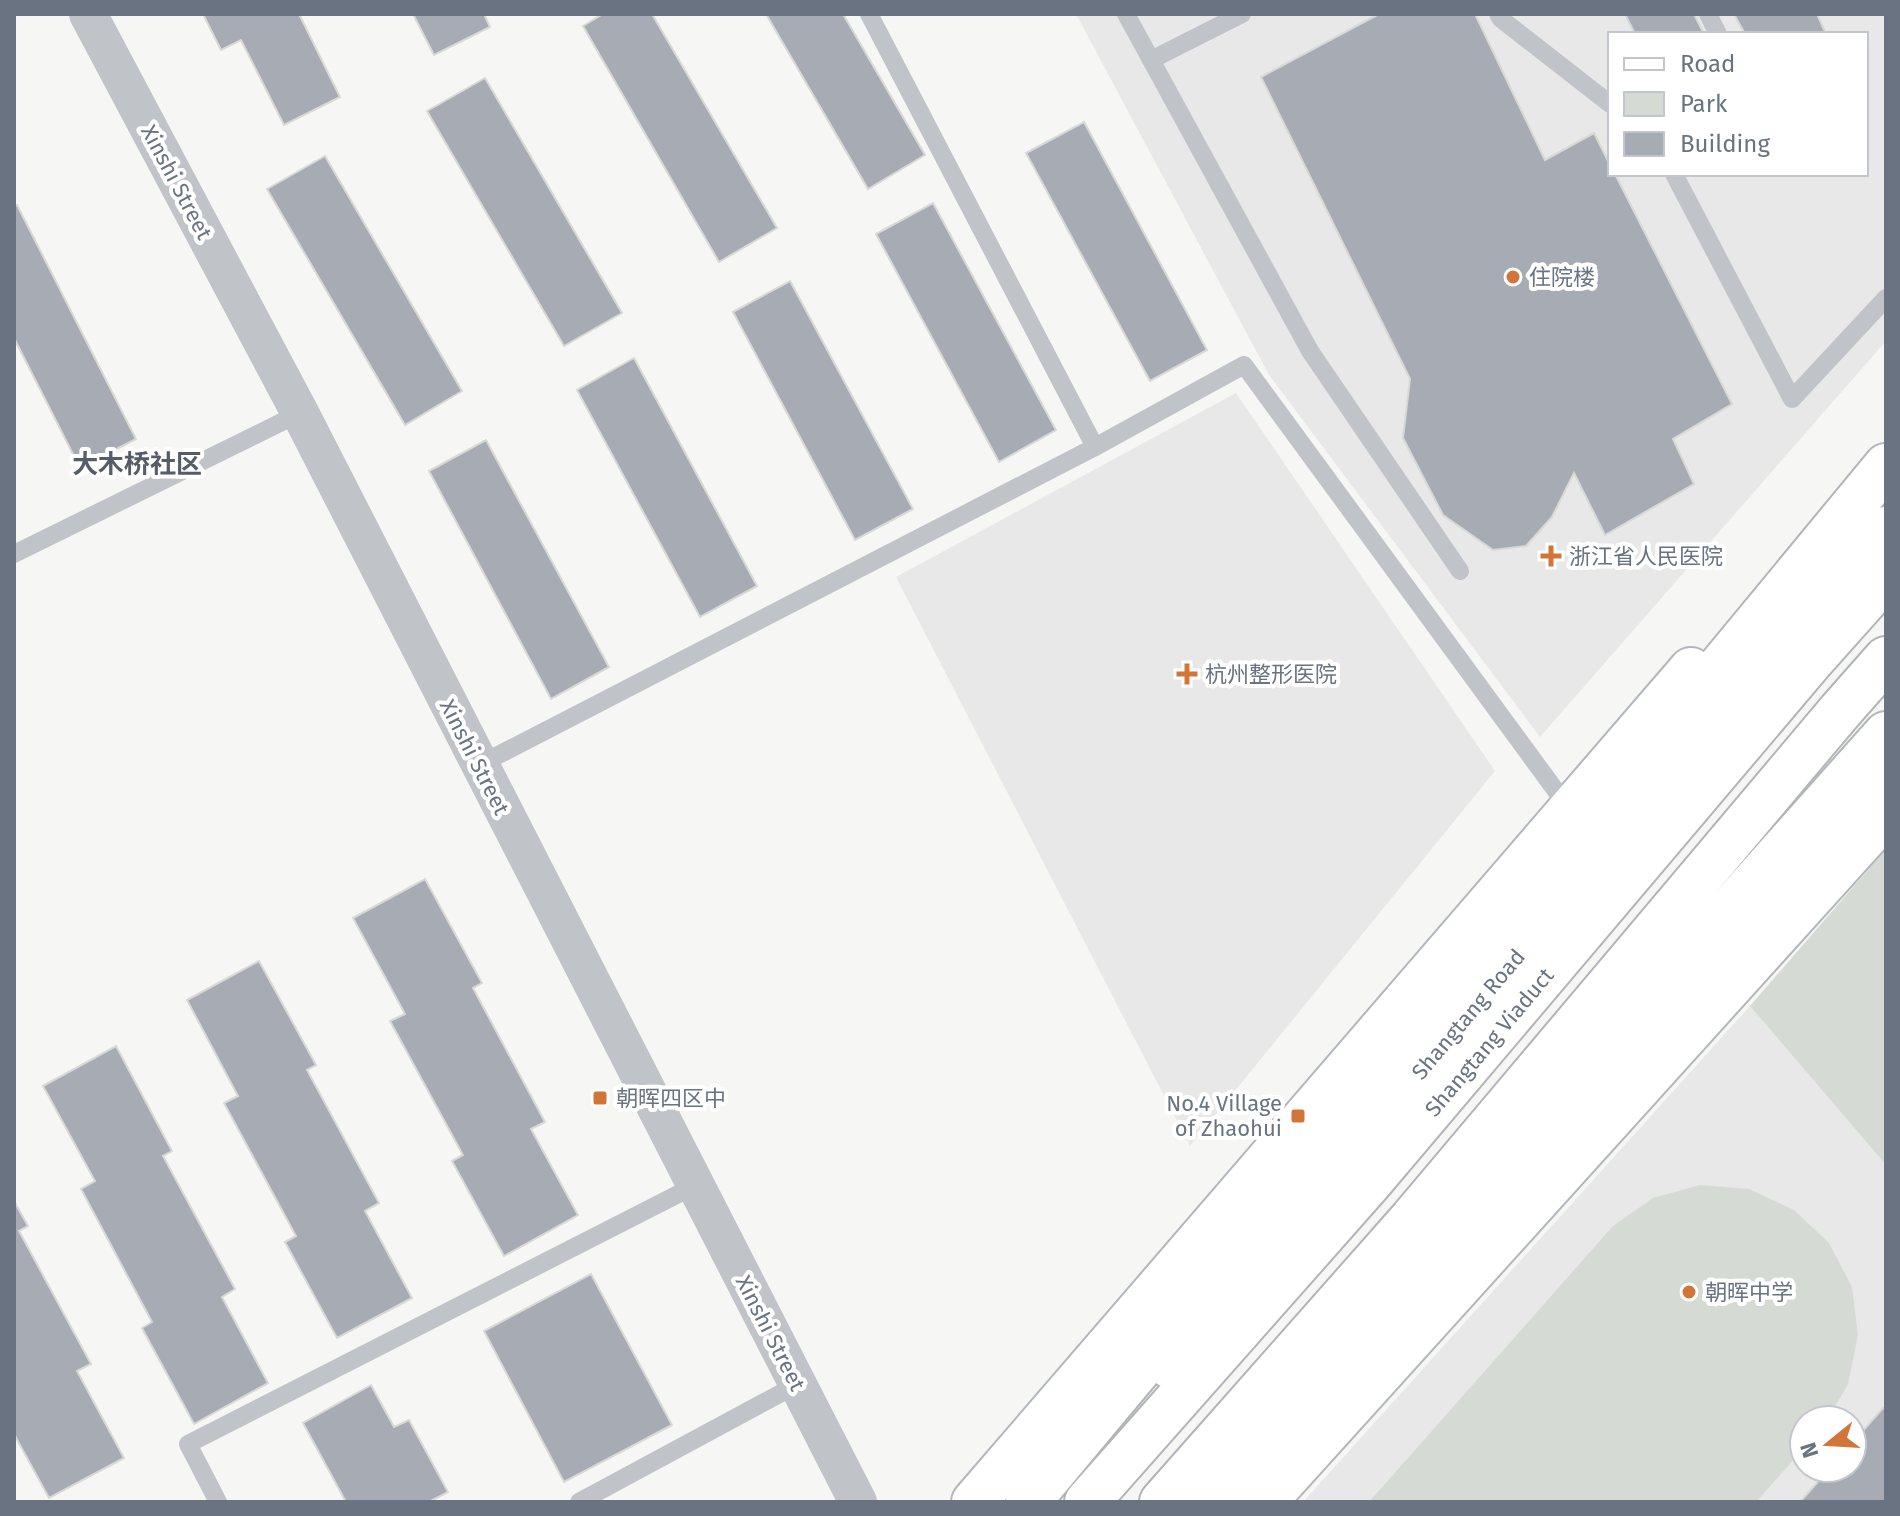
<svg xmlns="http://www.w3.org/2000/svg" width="1900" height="1516" font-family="'Fira Sans','Noto Sans SC',sans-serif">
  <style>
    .built { fill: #e7e8e7; fill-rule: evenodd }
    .green { fill: #d5dbd4 }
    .building { fill: #a7acb4; stroke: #d8d8d7; stroke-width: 2 }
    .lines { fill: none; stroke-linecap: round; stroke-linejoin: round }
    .secondary-casing { stroke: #b3b6bb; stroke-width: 48 }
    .primary-casing { stroke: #b2b5b9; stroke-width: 48 }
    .trunk-casing { stroke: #b2b4b8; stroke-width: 48 }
    .service { stroke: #c0c3c7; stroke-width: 18 }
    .minor { stroke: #c0c3c7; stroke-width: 38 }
    .secondary { stroke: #fff; stroke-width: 44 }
    .primary { stroke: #fff; stroke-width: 44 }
    .trunk { stroke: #fff; stroke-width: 44 }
    .poi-dot { fill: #d27539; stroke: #fff; stroke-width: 3 }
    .labels { text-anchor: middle; stroke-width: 8; stroke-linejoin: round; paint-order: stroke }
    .street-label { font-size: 22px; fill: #697382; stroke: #fff }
    .poi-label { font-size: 22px; fill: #697382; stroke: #fff; text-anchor: start }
    .quarter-label { font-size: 26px; font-weight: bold; fill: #565d68; stroke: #fff }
  </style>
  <rect width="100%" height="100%" fill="#f6f7f4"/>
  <!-- built -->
  <g class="built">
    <path d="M 1076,14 L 1886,14 L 1886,341 L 1540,737 L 1269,375 ZM 1610,34 L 1866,34 L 1866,174 L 1610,174 Z"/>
    <polygon points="1236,393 1495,771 1190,1146 896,577"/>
    <path d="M 1750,1006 L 1886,1165 L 1886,1502 L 1303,1502 ZM 1804,1420 L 1852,1420 L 1852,1468 L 1804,1468 Z"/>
  </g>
  <!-- green -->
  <g class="green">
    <polygon points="1886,849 1886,1165 1750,1006"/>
    <polygon points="1700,1185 1749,1189 1794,1210 1829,1243 1852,1287 1858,1335 1848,1384 1827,1420 1804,1420 1804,1448 1756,1502 1369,1502 1613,1226 1653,1198"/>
  </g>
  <!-- building -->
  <g class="building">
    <polygon points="203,14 299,14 340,97 284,125 241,40 221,50"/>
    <polygon points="413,14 484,14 490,27 434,55"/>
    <polygon points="603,14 652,14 777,228 719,262 583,26"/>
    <polygon points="766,14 843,14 925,155 868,189"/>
    <polygon points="1379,14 1475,14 1545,160 1594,133 1610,165 1610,174 1615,174 1732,404 1673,439 1694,484 1605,535 1574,473 1552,517 1526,546 1493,550 1443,515 1403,438 1410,379 1261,77"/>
    <polygon points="1625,14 1694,14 1704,34 1635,34"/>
    <polygon points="1734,14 1817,14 1826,34 1745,34"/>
    <polygon points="485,78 622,313 564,346 427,111"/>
    <polygon points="1084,122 1207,350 1150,381 1026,153"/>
    <polygon points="325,156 462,391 405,425 267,189"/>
    <polygon points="933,203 1056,430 999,462 876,234"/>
    <polygon points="17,205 136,439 80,468 14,338 14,206"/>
    <polygon points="790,281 913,509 855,540 733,312"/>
    <polygon points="634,358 757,586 700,617 577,390"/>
    <polygon points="486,440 609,667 551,699 429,471"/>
    <polygon points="425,879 482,983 473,988 545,1122 531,1129 578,1215 504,1256 452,1161 463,1155 390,1021 405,1014 353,918"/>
    <polygon points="259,961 316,1065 307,1070 379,1203 365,1211 412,1298 337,1338 285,1242 296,1236 224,1103 238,1096 187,1000"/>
    <polygon points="116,1046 172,1151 163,1156 235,1289 222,1297 268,1383 194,1424 142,1328 152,1322 81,1189 95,1181 43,1086"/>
    <polygon points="14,1201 28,1226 19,1231 91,1364 77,1371 124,1458 49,1498 14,1434"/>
    <polygon points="591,1274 672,1425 564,1482 484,1331"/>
    <polygon points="371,1385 394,1427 409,1420 448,1492 429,1502 346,1502 303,1423"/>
    <polygon points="1883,1408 1886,1410 1886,1502 1800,1502 1830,1468 1852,1468 1852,1443"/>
  </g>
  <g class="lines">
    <defs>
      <g id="secondary">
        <polyline points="974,1502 1691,670"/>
        <polyline points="1264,1502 1886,814"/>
      </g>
      <g id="primary">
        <polyline points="1170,1366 1618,837 1886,529"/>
        <polyline points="1199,1502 1429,1248 1886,734"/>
      </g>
      <g id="trunk">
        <polyline points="1028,1502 1226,1265 1886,466"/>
        <polyline points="1087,1502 1370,1182 1811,661 1886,577"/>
        <polyline points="1162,1502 1412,1219 1841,710 1886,659"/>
        <polyline points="1234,1502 1886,781"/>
      </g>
    </defs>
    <!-- secondary casing -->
    <use href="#secondary" class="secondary-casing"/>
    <!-- primary casing -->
    <use href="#primary" class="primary-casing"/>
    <!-- trunk casing -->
    <use href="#trunk" class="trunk-casing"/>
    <!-- service -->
    <g class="service">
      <polyline points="869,14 1095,447"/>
      <polyline points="1126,14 1310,351 1460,571"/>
      <polyline points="1498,14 1501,19 1610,104"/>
      <polyline points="1708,14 1718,34"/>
      <polyline points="1151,60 1242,14"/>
      <polyline points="1674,174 1792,399 1886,298"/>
      <polyline points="14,554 300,413"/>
      <polyline points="479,765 1095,447 1244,365 1570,810"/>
      <polyline points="218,1502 188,1444 696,1185"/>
      <polyline points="579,1502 798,1384"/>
    </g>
    <!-- minor -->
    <polyline class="minor" points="88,14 300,413 858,1502"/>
    <!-- secondary -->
    <use href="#secondary" class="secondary"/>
    <!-- primary -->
    <use href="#primary" class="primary"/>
    <!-- trunk -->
    <use href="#trunk" class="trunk"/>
  </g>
  <!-- markers -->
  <g class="poi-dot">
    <circle cx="1513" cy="277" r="8"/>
    <path d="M1547 544h8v8h8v8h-8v8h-8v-8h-8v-8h8z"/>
    <path d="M1183 662h8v8h8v8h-8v8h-8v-8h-8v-8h8z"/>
    <rect x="592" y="1090" width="16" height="16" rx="4"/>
    <rect x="1290" y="1108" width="16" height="16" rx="4"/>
    <circle cx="1689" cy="1292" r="8"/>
  </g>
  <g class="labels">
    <!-- street labels -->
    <g class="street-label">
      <text transform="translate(177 182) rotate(62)" y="8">Xinshi Street</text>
      <text transform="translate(475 757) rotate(63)" y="8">Xinshi Street</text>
      <text transform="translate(1468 1014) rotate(-50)" y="8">Shangtang Road</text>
      <text transform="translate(1489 1042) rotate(-50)" y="8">Shangtang Viaduct</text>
      <text transform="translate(771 1333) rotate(63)" y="8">Xinshi Street</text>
    </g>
    <!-- poi labels -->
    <g class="poi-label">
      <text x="1529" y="285">住院楼</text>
      <text x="1569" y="564">浙江省人民医院</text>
      <text x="1205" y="682">杭州整形医院</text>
      <text x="616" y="1106">朝晖四区中</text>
      <text x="1282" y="1111" text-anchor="end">No.4 Village<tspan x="1282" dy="25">of Zhaohui</tspan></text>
      <text x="1705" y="1300">朝晖中学</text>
    </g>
    <!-- quarter labels -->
    <g class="quarter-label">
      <text x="137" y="473">大木桥社区</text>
    </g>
  </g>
  <!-- border -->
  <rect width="1900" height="1516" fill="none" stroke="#697382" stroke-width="32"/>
  <!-- legend -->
  <rect x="1608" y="32" width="260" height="144" fill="#ffffff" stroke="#c3c7cd" stroke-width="2"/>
  <rect x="1624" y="58" width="40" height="12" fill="#ffffff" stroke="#c3c7cd" stroke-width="2"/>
  <text x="1680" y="72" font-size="24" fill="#697382">Road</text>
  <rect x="1624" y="92" width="40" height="24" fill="#d5dbd4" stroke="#c3c7cd" stroke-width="2"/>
  <text x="1680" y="112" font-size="24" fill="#697382">Park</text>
  <rect x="1624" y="132" width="40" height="24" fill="#a7acb4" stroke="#c3c7cd" stroke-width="2"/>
  <text x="1680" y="152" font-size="24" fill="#697382">Building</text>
  <!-- north arrow -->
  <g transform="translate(1828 1444) rotate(252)"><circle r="38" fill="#ffffff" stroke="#c3c7cd" stroke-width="2"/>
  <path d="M0-6L14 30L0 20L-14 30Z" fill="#d27539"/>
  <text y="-12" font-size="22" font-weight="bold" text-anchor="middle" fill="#697382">N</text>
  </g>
</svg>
